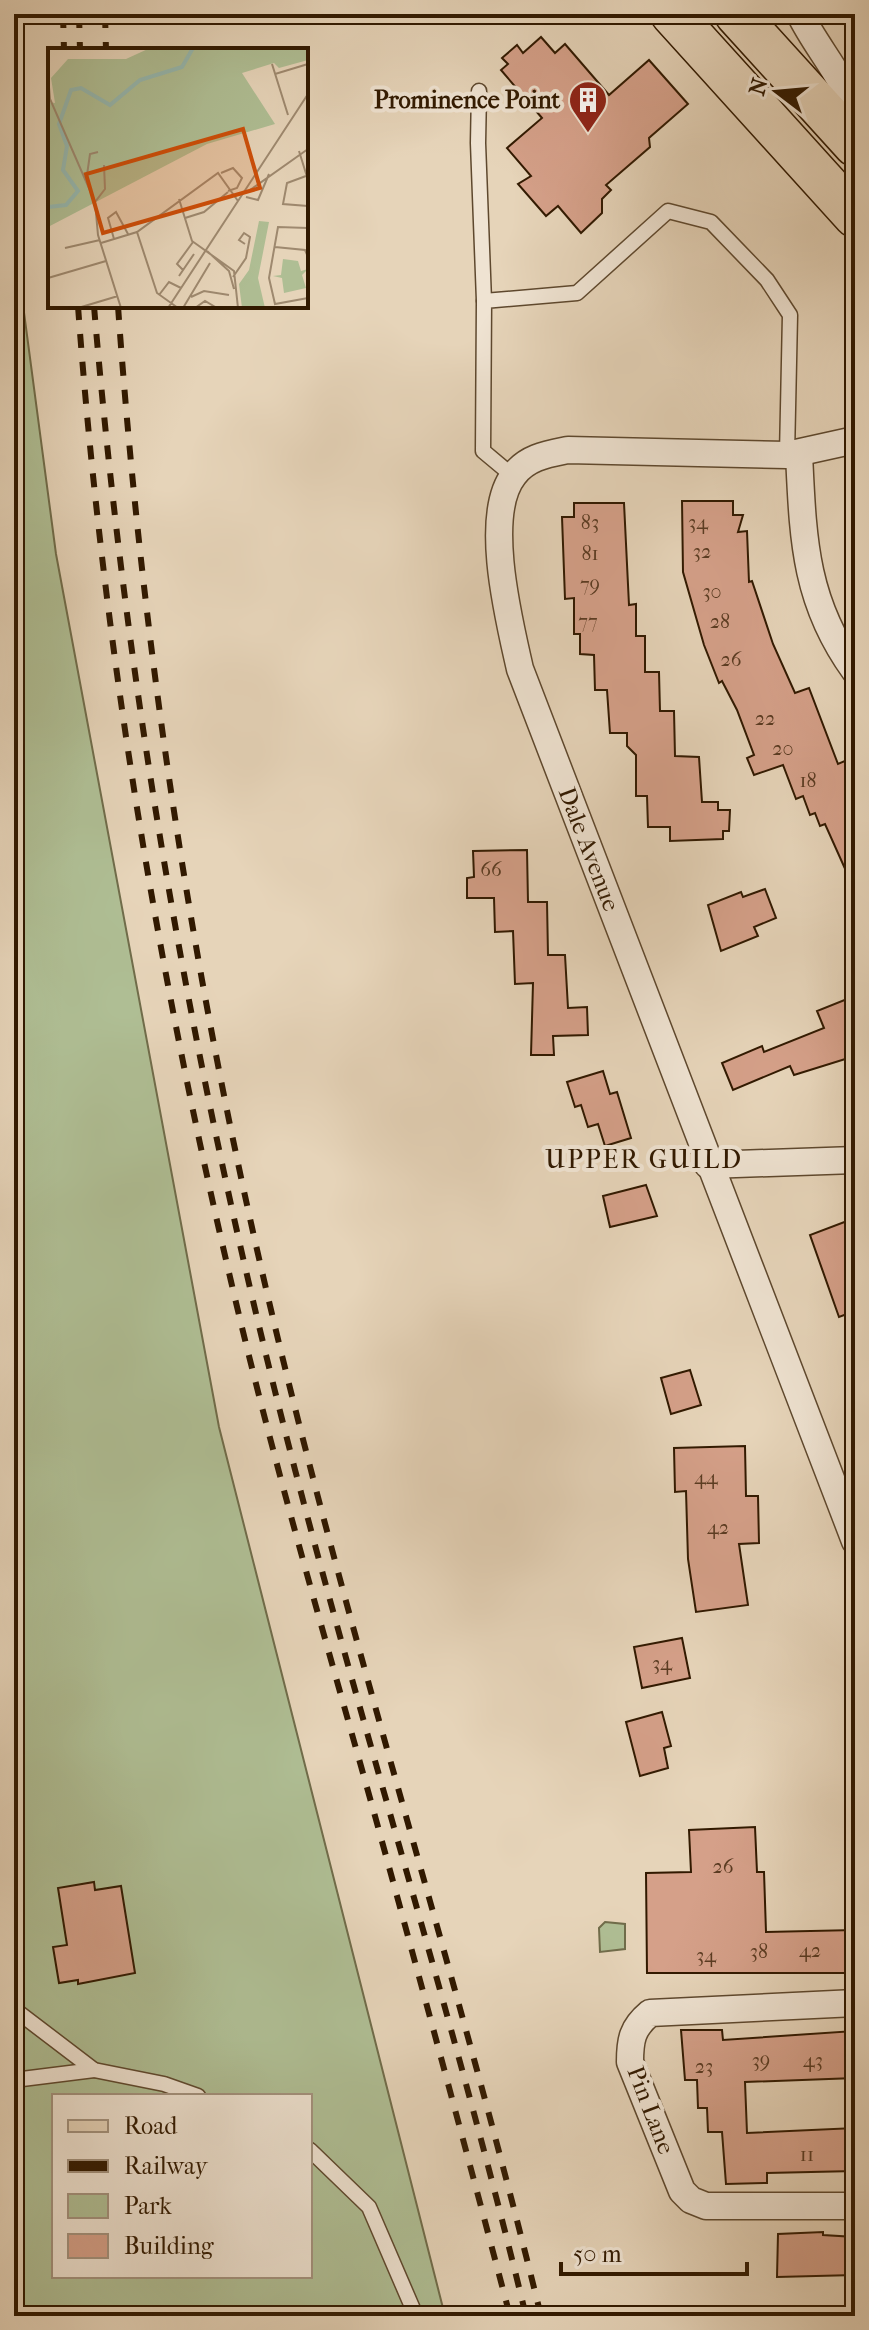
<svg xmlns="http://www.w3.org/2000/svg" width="869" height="2330" font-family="'IM FELL French Canon',serif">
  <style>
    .green { fill: #afbe94; stroke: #706c4a; stroke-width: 2; fill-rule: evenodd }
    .building { fill: #d5a089; stroke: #311900; stroke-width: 2 }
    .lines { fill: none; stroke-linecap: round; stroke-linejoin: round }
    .service-casing { stroke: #5e482e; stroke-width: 17 }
    .minor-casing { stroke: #5e482e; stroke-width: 29 }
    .primary-casing { stroke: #311900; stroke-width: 45 }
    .service { stroke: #efe3d2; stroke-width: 14 }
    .minor { stroke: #efe3d2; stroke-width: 26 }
    .primary { stroke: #e6d4b9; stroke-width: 42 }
    .rail { stroke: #311900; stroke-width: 6; stroke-dasharray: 14 14; stroke-linecap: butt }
    .labels { text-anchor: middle; stroke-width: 8; stroke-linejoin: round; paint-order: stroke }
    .number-label { font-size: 20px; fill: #5a3b22 }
    .poi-label { font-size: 24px; font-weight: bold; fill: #311900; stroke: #efe3d2; text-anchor: end }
    .street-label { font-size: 24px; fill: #311900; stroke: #efe3d2 }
    .neighbourhood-label { font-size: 26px; letter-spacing: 2px; fill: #311900; stroke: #efe3d2 }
    .inset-river { fill: none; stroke: #96b8af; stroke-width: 4 }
    .inset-road { fill: none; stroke: #9e896f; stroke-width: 2 }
    .view { fill: #cd4f0a; fill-opacity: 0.15; stroke: #cd4f0a; stroke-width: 4 }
    .inset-edge { fill: none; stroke: #311900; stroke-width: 4 }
  </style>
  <rect width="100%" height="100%" fill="#e6d4b9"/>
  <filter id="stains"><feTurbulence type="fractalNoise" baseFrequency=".0025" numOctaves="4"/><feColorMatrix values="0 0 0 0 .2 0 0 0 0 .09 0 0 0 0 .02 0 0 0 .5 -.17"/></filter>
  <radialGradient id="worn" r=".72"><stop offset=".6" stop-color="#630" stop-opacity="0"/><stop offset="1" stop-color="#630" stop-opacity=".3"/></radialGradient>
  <!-- green -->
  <g class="green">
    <path d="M 14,237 L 56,554 L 219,1427 L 445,2316 L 14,2316 ZM 54,2096 L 310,2096 L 310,2276 L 54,2276 Z"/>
    <polygon points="605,1922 625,1924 625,1949 600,1952 599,1928"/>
  </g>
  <!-- building -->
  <g class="building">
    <polygon points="541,37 555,53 565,44 609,95 649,60 688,104 649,138 650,147 606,185 611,190 602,199 602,213 581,233 558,206 546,216 518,184 531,176 507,148 542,118 501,70 508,64 502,58 517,45 523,53"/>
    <polygon points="682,501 733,501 733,515 743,515 738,532 747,531 749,582 752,581 773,644 795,693 809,688 838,764 847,760 855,781 855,891 825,824 820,826 815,813 810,815 803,796 796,799 783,765 754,775 747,758 754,755 737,710 722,681 719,683 704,645 683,572"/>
    <polygon points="574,503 624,503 629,605 636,604 636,636 645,636 645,672 659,672 660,711 674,711 675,756 699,757 702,802 718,802 718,810 730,810 729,831 723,831 723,839 670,841 670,827 648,827 647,796 636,796 636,755 627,746 627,733 610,733 607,690 595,690 594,655 580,654 580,634 574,634 574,598 565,599 562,517 574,517"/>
    <polygon points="527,850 528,902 547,902 548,955 565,955 568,1008 587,1007 588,1035 553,1036 554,1055 531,1055 533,983 515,984 513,931 495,932 494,898 467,898 467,878 474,877 473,851"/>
    <polygon points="765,889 776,918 754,927 758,936 721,951 708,905 741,892 743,897"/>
    <polygon points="847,999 855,999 855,1056 794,1075 790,1066 733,1090 722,1063 762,1046 764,1052 824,1028 817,1011"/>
    <polygon points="603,1071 610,1094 617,1092 631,1138 605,1146 598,1124 588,1127 581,1105 575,1107 567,1082"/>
    <polygon points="646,1185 657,1216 610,1227 603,1196"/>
    <polygon points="855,1218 855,1311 839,1317 810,1235"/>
    <polygon points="690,1370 701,1405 671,1414 661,1378"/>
    <polygon points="745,1446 746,1496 758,1496 759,1543 739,1544 748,1605 696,1612 688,1559 686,1491 675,1492 674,1448"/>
    <polygon points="682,1638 690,1678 642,1688 634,1647"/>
    <polygon points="662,1712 671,1746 664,1748 668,1768 640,1776 626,1722"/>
    <polygon points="755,1827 757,1872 764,1872 766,1932 855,1930 855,1973 647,1973 646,1873 691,1872 689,1830"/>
    <polygon points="94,1882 95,1890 121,1886 135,1973 78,1984 78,1980 59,1983 53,1947 67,1945 58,1888"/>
    <polygon points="681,2030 722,2030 723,2040 854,2031 855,2078 745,2082 747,2133 855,2128 855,2171 767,2173 767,2183 726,2184 722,2132 708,2132 707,2108 698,2108 697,2080 685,2080"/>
    <polygon points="823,2232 823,2235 855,2237 855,2275 777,2277 778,2234"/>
  </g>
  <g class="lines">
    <defs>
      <g id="service">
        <polyline points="479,91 478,143 484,301"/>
        <polyline points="513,476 483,451 484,301 577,293 668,211 711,222 767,280 790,315 787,455"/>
        <polyline points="14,2009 94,2070 164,2084 198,2096"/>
        <polyline points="14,2080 94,2070"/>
        <polyline points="310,2150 369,2207 416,2316"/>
      </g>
      <g id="minor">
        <path d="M 800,14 C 815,46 848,82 855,115"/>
        <path d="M 855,440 L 787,455 L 568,450 C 548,454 527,457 514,475 C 482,515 510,624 520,669 L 855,1541"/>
        <path d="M 799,454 C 803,537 804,601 855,671"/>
        <polyline points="708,1165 855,1160"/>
        <path d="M 855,2003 L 650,2013 C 632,2028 630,2040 630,2062 L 682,2191 L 691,2200 L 706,2206 L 855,2206"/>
      </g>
      <g id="primary">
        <polyline points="672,14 855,216"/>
        <polyline points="736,14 855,145"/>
      </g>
    </defs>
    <!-- service casing -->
    <use href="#service" class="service-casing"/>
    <!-- minor casing -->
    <use href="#minor" class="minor-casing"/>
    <!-- primary casing -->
    <use href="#primary" class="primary-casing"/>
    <!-- service -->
    <use href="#service" class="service"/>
    <!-- minor -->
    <use href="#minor" class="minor"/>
    <!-- primary -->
    <use href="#primary" class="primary"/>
    <!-- rail -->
    <g class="rail">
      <polyline points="63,14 64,50"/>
      <polyline points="79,14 80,50"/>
      <polyline points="105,14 106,50"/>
      <path d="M 78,306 C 102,633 155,958 230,1277 C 272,1458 325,1637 375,1816 C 421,1983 466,2149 510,2316"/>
      <path d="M 94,306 C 124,664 183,1018 269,1367 C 347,1685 449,1997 526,2316"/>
      <path d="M 118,306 C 141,630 188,951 261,1267 C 342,1620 455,1964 541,2316"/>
    </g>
  </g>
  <!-- icons -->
  <defs>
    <symbol id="building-pin" viewBox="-11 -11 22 30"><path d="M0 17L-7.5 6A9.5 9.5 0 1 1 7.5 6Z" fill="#8f2418" stroke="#efe3d2"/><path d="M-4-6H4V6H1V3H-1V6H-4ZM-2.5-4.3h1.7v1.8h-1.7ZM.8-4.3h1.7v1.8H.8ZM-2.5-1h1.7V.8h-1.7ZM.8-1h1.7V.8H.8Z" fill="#fff"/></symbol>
  </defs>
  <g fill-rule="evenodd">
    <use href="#building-pin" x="566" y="78" width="44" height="60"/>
  </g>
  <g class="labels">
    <!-- number labels -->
    <g class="number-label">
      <text x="590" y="529">83</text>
      <text x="698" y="529">34</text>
      <text x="702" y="558">32</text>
      <text x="590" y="560">81</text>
      <text x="590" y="591">79</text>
      <text x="712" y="598">30</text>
      <text x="588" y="628">77</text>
      <text x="720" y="628">28</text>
      <text x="731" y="666">26</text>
      <text x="765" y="725">22</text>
      <text x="783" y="755">20</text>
      <text x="808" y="787">18</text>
      <text x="491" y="876">66</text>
      <text x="706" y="1484">44</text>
      <text x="718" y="1534">42</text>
      <text x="662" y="1670">34</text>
      <text x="723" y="1873">26</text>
      <text x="810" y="1957">42</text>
      <text x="759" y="1958">38</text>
      <text x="706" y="1962">34</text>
      <text x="761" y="2067">39</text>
      <text x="813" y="2067">43</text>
      <text x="704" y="2073">23</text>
      <text x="807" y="2161">11</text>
    </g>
    <!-- poi labels -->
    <g class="poi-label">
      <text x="560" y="108">Prominence Point</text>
    </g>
    <!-- street labels -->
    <g class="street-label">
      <text transform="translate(589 849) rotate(69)" y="8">Dale Avenue</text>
      <text transform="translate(651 2110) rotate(69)" y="8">Pin Lane</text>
    </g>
    <!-- neighbourhood labels -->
    <g class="neighbourhood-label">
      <text x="644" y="1168">UPPER GUILD</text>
    </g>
  </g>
  <!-- overview -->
  <g transform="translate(48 48)">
    <rect width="260" height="260" fill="#e6d4b9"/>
    <path d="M 102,0 L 260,0 L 260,12 L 231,20 L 226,15 L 194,25 L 227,76 L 159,96 L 0,179 L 0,54 L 7,55 L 3,30 L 20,11 L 78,11 ZM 211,173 L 221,174 L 210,230 L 217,260 L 194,260 L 191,236 L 201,222 ZM 235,211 L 250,213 L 253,223 L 260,221 L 254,227 L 258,240 L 236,245 L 234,230 L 225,228 L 233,227 Z" fill="#afbe94"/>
    <path class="inset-river" d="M 0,159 L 18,157 L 30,143 L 15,122 L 19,98 L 11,76 L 23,42 L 33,40 L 62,57 L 92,32 L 134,19 L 145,0"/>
    <path class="inset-road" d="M 224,16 L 240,67M 227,26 L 260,16M 0,27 L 2,51 L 47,154 L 50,187 L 73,260M 251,103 L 260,132M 173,125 L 185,120 L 194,130 L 189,140 L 180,143M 258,128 L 239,135 L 235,156 L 260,158M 38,134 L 42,106 L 50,104M 202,142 L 260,101M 198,149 L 210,152 L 221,126M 131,151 L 144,193 L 186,223 L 190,260M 47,154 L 57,141 L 56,117M 137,170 L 156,164 L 180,144M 260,180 L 230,179 L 221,230 L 227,256 L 260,250M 89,184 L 109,245 L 130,260M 66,191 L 60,170 L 68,164 L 80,186M 53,195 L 89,184 L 170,125 L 190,153M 227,199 L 257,202 L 260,209M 17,200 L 52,192M 159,203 L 181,223 L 186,241M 135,222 L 129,216 L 145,194M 131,228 L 146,206M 185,229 L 198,210 L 202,189 L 196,185 L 191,192 L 197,196M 0,230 L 58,213M 111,247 L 121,234 L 133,240M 143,249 L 156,243 L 181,247M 30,260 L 70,248M 120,260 L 260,46M 135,260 L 162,215M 147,260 L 157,253 L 169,260"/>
    <path class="view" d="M 195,81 L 212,140 L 55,185 L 38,126 Z"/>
    <rect width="260" height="260" class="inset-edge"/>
  </g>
  <!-- margin -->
  <rect width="869" height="2330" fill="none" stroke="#e6d4b9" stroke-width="48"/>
  <rect x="16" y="16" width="837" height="2298" fill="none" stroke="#311900" stroke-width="4"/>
  <rect x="24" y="24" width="821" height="2282" fill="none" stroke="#311900" stroke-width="2"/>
  <!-- legend -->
  <rect x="52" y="2094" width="260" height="184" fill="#efe3d2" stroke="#a3927e" stroke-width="2"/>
  <rect x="68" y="2120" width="40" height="12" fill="#e6d4b9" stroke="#a3927e" stroke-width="2"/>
  <text x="124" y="2134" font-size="24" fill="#311900">Road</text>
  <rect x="68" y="2160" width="40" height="12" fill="#311900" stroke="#a3927e" stroke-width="2"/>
  <text x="124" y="2174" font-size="24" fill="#311900">Railway</text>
  <rect x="68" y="2194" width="40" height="24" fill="#afbe94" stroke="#a3927e" stroke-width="2"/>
  <text x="124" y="2214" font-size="24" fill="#311900">Park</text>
  <rect x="68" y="2234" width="40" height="24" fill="#d5a089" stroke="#a3927e" stroke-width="2"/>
  <text x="124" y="2254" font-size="24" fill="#311900">Building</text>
  <!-- north arrow -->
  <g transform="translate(777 92) rotate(286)" stroke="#efe3d2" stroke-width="6" paint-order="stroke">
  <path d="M0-6L14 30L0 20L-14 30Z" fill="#311900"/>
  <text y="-12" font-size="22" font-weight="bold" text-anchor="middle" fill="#311900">N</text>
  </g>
  <!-- scale -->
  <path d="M561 2262v12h186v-12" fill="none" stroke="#311900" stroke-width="4"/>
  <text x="573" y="2262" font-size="24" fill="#311900" stroke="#efe3d2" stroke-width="6" paint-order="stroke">50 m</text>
  <rect width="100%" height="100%" filter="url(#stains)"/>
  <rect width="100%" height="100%" fill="url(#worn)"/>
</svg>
